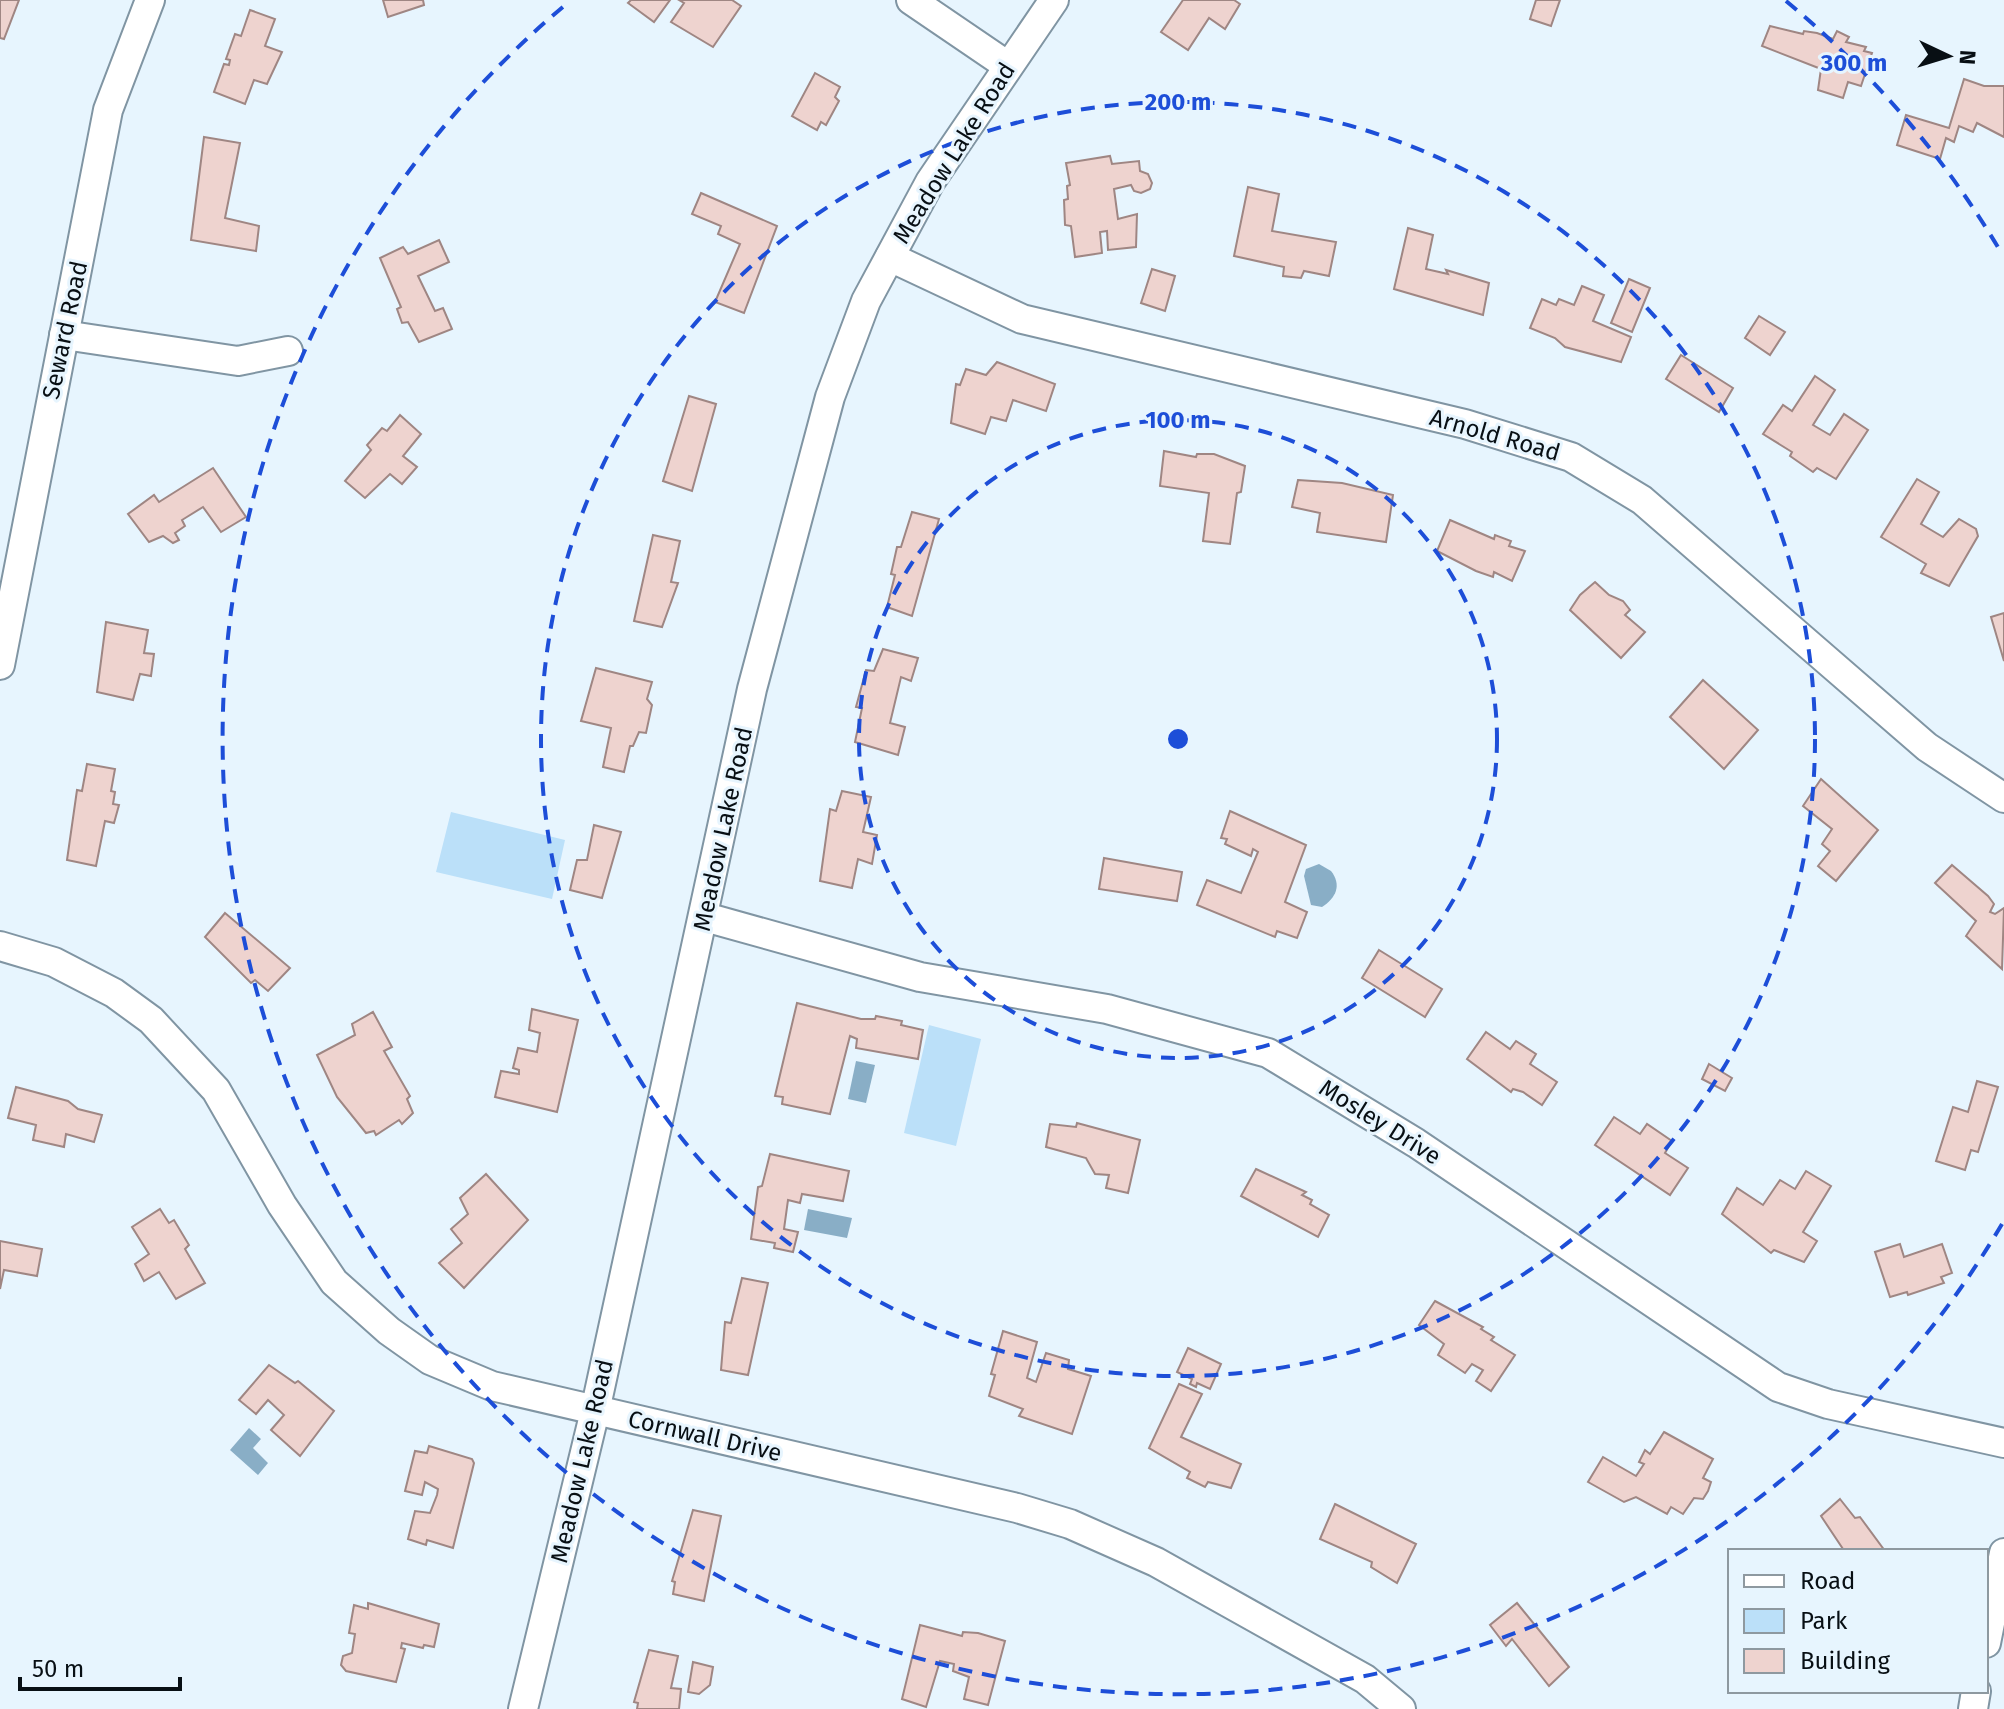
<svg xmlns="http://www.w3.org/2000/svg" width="2004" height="1709" font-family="'Fira Sans',sans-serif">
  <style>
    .green { fill: #bbe0f9 }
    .water { fill: #89aec6 }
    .building { fill: #eed3cf; stroke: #9f8683; stroke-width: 2 }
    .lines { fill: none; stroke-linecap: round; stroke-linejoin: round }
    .minor-casing { stroke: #8095a3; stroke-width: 32 }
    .minor { stroke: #fff; stroke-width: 28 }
    .ring { fill: none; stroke: #1d4ed8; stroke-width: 4; stroke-dasharray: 14 10 }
    .labels { text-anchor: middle; stroke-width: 6; stroke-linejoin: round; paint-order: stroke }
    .street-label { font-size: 24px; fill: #080f14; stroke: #e7f5fe }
    .centre { fill: #1d4ed8; stroke: #e7f5fe; stroke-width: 4 }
    .ring-label { font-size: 24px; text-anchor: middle; font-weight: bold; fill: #1d4ed8; stroke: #e7f5fe; stroke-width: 6; stroke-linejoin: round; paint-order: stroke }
  </style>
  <rect width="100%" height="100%" fill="#e7f5fe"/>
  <!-- green -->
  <g class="green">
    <polygon points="451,812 565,840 552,899 436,872"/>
    <polygon points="929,1025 981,1039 956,1146 904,1133"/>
  </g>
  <!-- water -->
  <g class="water">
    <path d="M 1319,864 L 1331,871 C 1342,885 1336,898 1322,907 L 1311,905 L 1304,876 L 1306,869 Z"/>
    <polygon points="856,1061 875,1065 866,1103 848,1099"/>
    <polygon points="808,1209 852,1218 847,1238 804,1230"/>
    <polygon points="249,1428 261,1439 253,1448 268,1463 258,1475 230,1450"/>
  </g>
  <!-- building -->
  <g class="building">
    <polygon points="0,0 19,0 4,39 0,38"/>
    <polygon points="383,0 423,0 424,5 388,17"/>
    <polygon points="631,0 670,0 654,22 628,3"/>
    <polygon points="679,0 732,0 741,6 713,47 671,22 684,3"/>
    <polygon points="1183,0 1234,0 1240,4 1225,29 1209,18 1188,50 1161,32"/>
    <polygon points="1536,0 1560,0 1551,26 1530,19"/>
    <polygon points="250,10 275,19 265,46 282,52 267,84 254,80 245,104 214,92 224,64 229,65 230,60 226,59 235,34 241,36"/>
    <polygon points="1770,26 1803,34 1804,31 1817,33 1833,39 1837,31 1849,37 1846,42 1866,47 1864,51 1872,53 1861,86 1848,82 1843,98 1818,90 1821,69 1762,46"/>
    <polygon points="815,73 840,87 835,97 839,101 826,125 821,122 817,130 792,116"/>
    <polygon points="1964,79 1984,86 2004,86 2004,137 1977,123 1973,132 1959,126 1954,142 1946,138 1940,159 1897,145 1906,115 1949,128"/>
    <polygon points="204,137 240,143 225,218 259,226 256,251 191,240"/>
    <polygon points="1110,156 1112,164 1139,161 1140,171 1148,174 1152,183 1150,189 1141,193 1134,191 1131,185 1114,189 1118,219 1137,214 1136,247 1108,250 1107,231 1100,232 1102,253 1075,257 1071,226 1065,225 1064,200 1068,199 1067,186 1070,185 1066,163"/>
    <polygon points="1248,187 1279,194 1272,231 1336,242 1329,276 1304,271 1301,278 1283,276 1284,267 1234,256"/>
    <polygon points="701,193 777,226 744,313 715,302 740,244 718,234 721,226 692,214"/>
    <polygon points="1408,228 1433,235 1426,269 1448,274 1446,270 1489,283 1483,315 1394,289"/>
    <polygon points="439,240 449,262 418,276 435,311 443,308 452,329 419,342 408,322 402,323 397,309 401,307 380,258 403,247 408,254"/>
    <polygon points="1152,269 1175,276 1165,311 1141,303"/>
    <polygon points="1629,279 1650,288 1632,332 1611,323"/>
    <polygon points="1582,286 1604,295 1593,321 1631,337 1621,362 1565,347 1555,338 1530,328 1542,299 1556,305 1559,299 1574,305"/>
    <polygon points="1759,316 1785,332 1770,355 1745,338"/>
    <polygon points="1681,355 1733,388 1719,412 1666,379"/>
    <polygon points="997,362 1055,384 1046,411 1013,400 1006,421 991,417 985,434 951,423 956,384 960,385 966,369 986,375"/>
    <polygon points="1815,376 1835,390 1813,425 1830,435 1844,414 1868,430 1836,479 1817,468 1813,472 1790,456 1792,452 1763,434 1783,405 1792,411"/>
    <polygon points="689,396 716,404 692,491 663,481"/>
    <polygon points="400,415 421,434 403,456 417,467 402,484 390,474 365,498 345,481 371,450 367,445 382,428 387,431"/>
    <polygon points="1164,451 1196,457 1197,454 1214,454 1245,466 1241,492 1237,493 1230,544 1203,541 1209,493 1160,486"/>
    <polygon points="213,468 246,517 221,532 203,507 182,520 185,526 175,533 179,540 173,543 163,536 149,542 128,514 154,495 159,502"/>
    <polygon points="1917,479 1939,492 1921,524 1943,537 1959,519 1976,529 1978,536 1949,586 1921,573 1926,564 1881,537"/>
    <polygon points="1298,480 1342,483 1393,495 1386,542 1317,532 1320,513 1292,507"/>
    <polygon points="912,512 939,519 912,616 887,607 895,575 891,574 897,547 901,547"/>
    <polygon points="1450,520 1494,539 1495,535 1511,541 1509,546 1525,551 1512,581 1494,572 1493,577 1476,571 1437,551"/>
    <polygon points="653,535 680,541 671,582 678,583 662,627 634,621"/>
    <polygon points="1595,582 1609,595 1623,601 1630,610 1625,615 1645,632 1621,658 1570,610 1580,595"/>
    <polygon points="2004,613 2004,661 1991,617"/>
    <polygon points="106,622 148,630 144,653 154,654 151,676 140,674 133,700 97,692"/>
    <polygon points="883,649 918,658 911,681 901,677 890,723 905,727 898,755 855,742 862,708 856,707 866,670 874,671"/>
    <polygon points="596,668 652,682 647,699 652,705 646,733 639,732 633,746 630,746 624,772 603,767 611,728 581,721"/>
    <polygon points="1703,680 1758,730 1724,769 1670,717"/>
    <polygon points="87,764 115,769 111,791 115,792 113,804 119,805 114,823 105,821 96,866 67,860 77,790 82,791"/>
    <polygon points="1821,779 1878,830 1836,881 1818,866 1830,851 1822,844 1832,829 1803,806"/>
    <polygon points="842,791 871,797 863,832 877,835 872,864 858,859 852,888 820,881 830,809 836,811"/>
    <polygon points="1230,811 1306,845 1285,902 1307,912 1297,938 1277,931 1275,937 1197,905 1207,880 1241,893 1258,852 1253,849 1251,856 1225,844 1227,839 1221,838"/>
    <polygon points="594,825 621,832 602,898 570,890 577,860 587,860"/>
    <polygon points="1104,858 1182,872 1177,901 1099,889"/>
    <polygon points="1952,865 1988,896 1994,904 1990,912 1995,914 2004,908 2002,969 1966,936 1976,921 1935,883"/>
    <polygon points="225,913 290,968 268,991 255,980 251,983 205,937"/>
    <polygon points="1379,950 1442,989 1425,1017 1362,978"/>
    <polygon points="797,1003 861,1019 875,1019 876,1016 902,1021 901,1025 923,1030 918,1059 856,1048 857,1039 850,1036 830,1114 782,1104 783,1097 775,1096"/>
    <polygon points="532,1009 578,1020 557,1112 495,1097 501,1071 519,1074 519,1070 513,1068 518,1048 537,1052 540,1033 529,1030"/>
    <polygon points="373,1012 392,1047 384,1051 410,1096 407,1099 413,1113 402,1124 399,1120 376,1135 374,1131 366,1133 337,1097 317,1055 355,1035 352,1024"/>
    <polygon points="1486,1032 1510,1049 1516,1041 1536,1054 1530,1064 1557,1082 1542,1105 1523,1092 1513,1089 1511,1092 1467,1059"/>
    <polygon points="1709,1064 1732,1078 1725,1091 1702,1079"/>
    <polygon points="1977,1081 1998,1087 1978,1152 1971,1150 1965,1170 1936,1161 1953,1107 1968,1112"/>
    <polygon points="16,1087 68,1101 78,1109 102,1115 94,1142 66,1134 64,1147 33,1140 36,1125 8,1118"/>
    <polygon points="1614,1117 1640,1134 1647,1124 1672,1141 1665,1153 1688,1168 1670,1195 1595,1145"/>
    <polygon points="1077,1123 1140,1140 1128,1193 1106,1188 1109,1175 1095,1174 1086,1158 1046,1147 1050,1124 1076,1127"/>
    <polygon points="770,1154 849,1171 843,1201 802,1194 800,1203 788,1200 784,1229 798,1232 793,1252 774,1248 775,1243 751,1239 758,1187 762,1186"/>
    <polygon points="1256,1169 1306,1192 1302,1195 1312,1200 1310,1204 1329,1215 1318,1237 1241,1196"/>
    <polygon points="1806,1171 1831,1186 1803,1232 1817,1241 1804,1262 1774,1250 1771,1253 1722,1214 1737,1188 1763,1205 1780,1180 1795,1189"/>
    <polygon points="486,1174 528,1220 464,1288 439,1263 462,1243 451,1229 468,1214 460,1198"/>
    <polygon points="160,1209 169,1223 174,1220 189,1245 185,1249 205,1283 176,1299 159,1272 144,1281 135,1264 149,1254 132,1227"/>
    <polygon points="0,1241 42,1249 37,1276 4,1270 0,1289"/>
    <polygon points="1900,1244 1904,1257 1942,1244 1952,1273 1941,1277 1944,1283 1908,1295 1907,1292 1890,1297 1875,1252"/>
    <polygon points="742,1278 768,1283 748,1375 721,1370 725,1322 731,1323"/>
    <polygon points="1435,1301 1483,1327 1481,1329 1494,1337 1491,1340 1515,1355 1491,1391 1476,1381 1483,1370 1472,1364 1465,1373 1438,1355 1444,1344 1419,1325"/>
    <polygon points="1003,1331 1037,1342 1027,1378 1036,1382 1046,1353 1069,1360 1068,1369 1091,1376 1072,1434 1019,1416 1023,1409 989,1396 995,1375 991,1374"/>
    <polygon points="1188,1348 1221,1364 1210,1389 1197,1383 1196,1387 1190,1384 1192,1379 1177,1372"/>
    <polygon points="269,1365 295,1383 298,1381 334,1411 300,1456 271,1430 284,1415 268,1400 256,1414 239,1400"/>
    <polygon points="1179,1384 1202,1394 1181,1437 1241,1464 1231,1488 1208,1482 1205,1487 1187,1478 1190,1472 1149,1448"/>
    <polygon points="1664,1432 1713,1459 1703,1478 1711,1482 1708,1491 1703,1499 1694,1498 1683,1514 1671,1507 1667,1514 1636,1497 1624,1502 1588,1482 1603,1457 1636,1476 1644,1464 1639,1462 1645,1450 1650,1454"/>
    <polygon points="429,1446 472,1459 474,1463 453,1548 427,1540 426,1545 408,1539 415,1511 430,1513 437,1495 438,1489 425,1482 422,1495 405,1491 415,1451 427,1453"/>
    <polygon points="1840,1499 1855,1518 1860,1517 1885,1551 1840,1551 1843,1549 1821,1516"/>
    <polygon points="1335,1504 1416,1544 1397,1583 1371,1567 1372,1562 1320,1539"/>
    <polygon points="693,1510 721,1516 704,1601 673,1594 675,1582 672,1581"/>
    <polygon points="368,1603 439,1624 434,1647 424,1645 423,1648 402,1643 401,1648 405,1649 396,1682 346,1671 341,1665 343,1656 352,1653 355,1634 349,1633 354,1605 368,1609"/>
    <polygon points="1517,1603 1569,1667 1549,1686 1512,1639 1506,1646 1490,1625"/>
    <polygon points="920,1625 962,1636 963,1632 978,1633 1005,1641 988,1705 964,1699 969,1677 953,1671 954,1664 940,1661 926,1707 902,1699"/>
    <polygon points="649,1650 678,1656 671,1688 681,1689 679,1709 637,1709 638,1703 634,1702"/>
    <polygon points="693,1662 713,1667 710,1685 699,1694 688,1692"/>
  </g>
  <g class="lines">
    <defs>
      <g id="minor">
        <polyline points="911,0 1008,66"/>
        <polyline points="890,257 1022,319 1465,424 1571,457 1642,500 1927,747 2004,798"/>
        <polyline points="64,335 238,361 288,351"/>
        <polyline points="0,665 108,110 150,0"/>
        <polyline points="705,917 920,977 1107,1009 1268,1053 1416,1143 1778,1387 1828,1404 2004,1443"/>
        <polyline points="0,946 54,962 114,993 151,1020 216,1090 282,1205 334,1282 389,1331 430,1360 492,1386 1017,1508 1070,1524 1156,1562 1365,1679 1401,1709"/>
        <polyline points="1986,1643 2004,1553"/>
        <polyline points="523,1709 595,1411 752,689 830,397 866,301 930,182 1054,0"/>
        <polyline points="1973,1709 1976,1691"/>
      </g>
    </defs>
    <!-- minor casing -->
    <use href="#minor" class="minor-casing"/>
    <!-- minor -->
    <use href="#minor" class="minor"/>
  </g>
  <!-- distance rings -->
  <g class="ring">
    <circle cx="1178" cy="739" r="319"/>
    <circle cx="1178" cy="739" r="637"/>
    <path d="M2002 1224A956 956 0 1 1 570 1M1786 1A956 956 0 0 1 2002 254"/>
  </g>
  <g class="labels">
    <!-- street labels -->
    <g class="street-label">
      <text transform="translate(954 153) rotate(-58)" y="8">Meadow Lake Road</text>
      <text transform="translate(65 330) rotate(-78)" y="8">Seward Road</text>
      <text transform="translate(1495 435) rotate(16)" y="8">Arnold Road</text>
      <text transform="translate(723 829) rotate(-78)" y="8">Meadow Lake Road</text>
      <text transform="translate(1380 1122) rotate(32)" y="8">Mosley Drive</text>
      <text transform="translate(705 1436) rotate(13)" y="8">Cornwall Drive</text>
      <text transform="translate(582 1461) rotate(-77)" y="8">Meadow Lake Road</text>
    </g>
  </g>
  <circle cx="1178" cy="739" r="12" class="centre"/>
  <g class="ring-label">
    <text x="1854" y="71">300 m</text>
    <text x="1178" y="110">200 m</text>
    <text x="1178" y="428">100 m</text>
  </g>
  <!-- legend -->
  <rect x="1728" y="1549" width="260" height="144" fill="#e7f5fe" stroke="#8e99a0" stroke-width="2"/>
  <rect x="1744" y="1575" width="40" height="12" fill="#ffffff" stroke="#8e99a0" stroke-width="2"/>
  <text x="1800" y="1589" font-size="24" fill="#080f14">Road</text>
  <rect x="1744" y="1609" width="40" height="24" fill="#bbe0f9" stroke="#8e99a0" stroke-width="2"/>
  <text x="1800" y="1629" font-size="24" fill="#080f14">Park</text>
  <rect x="1744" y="1649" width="40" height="24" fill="#eed3cf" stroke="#8e99a0" stroke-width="2"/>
  <text x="1800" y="1669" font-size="24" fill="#080f14">Building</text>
  <!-- north arrow -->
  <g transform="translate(1948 56) rotate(94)" stroke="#e7f5fe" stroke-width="6" paint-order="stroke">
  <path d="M0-6L14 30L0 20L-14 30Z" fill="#080f14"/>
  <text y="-12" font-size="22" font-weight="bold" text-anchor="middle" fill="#080f14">N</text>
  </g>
  <!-- scale -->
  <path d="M20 1677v12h160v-12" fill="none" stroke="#080f14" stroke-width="4"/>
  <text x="32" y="1677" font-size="24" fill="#080f14" stroke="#e7f5fe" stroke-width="6" paint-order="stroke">50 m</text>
</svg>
